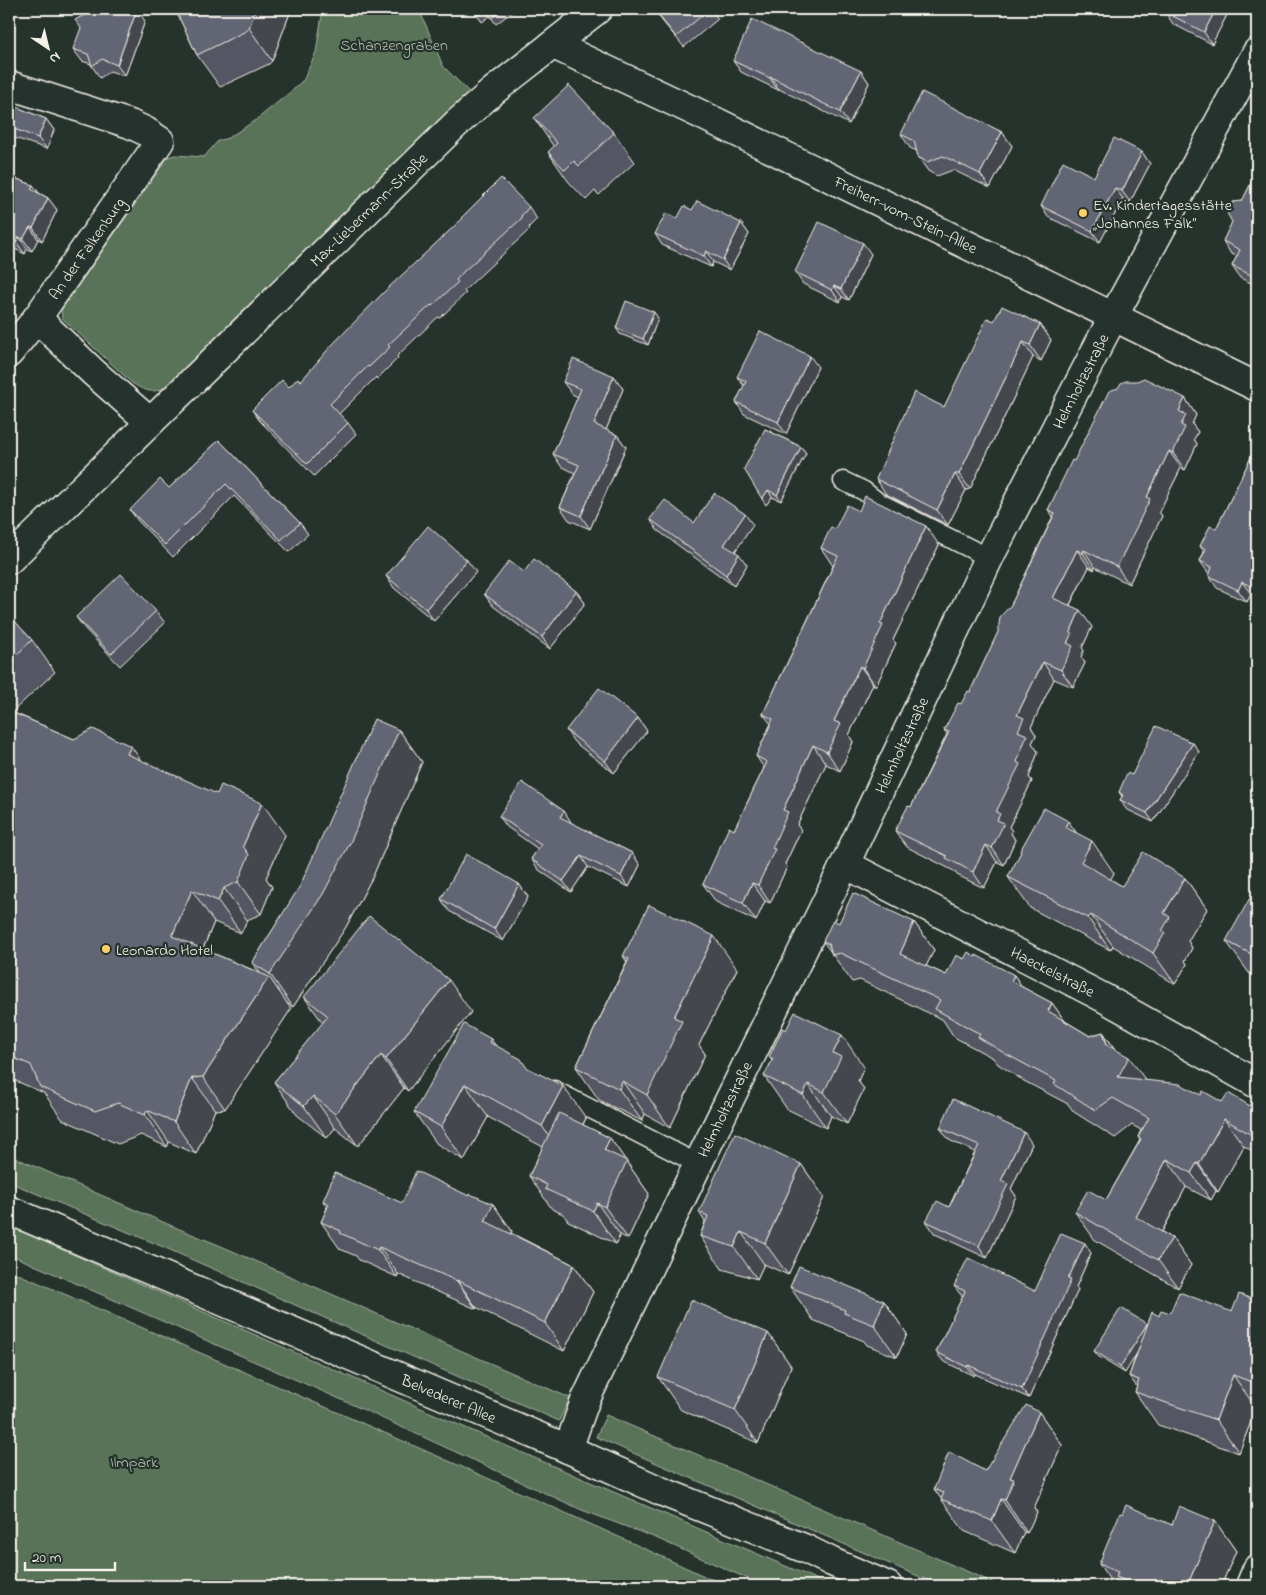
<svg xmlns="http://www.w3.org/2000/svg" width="1266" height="1595" font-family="'Indie Flower',sans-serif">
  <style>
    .green { fill: #597359; stroke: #a6b2a0 }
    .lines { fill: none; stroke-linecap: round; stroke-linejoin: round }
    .service-casing { stroke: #f4f1e8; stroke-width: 21 }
    .minor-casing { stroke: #f4f1e8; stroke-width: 31 }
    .tertiary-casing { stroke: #f4f1e8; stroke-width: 31 }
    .service { stroke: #26332d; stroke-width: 18 }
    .minor { stroke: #26332d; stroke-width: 28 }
    .tertiary { stroke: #26332d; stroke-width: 28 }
    .wall { fill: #545763; stroke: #f4f1e8 }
    .shaded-wall { fill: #454750; stroke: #f4f1e8 }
    .building { fill: #626573; stroke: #f4f1e8 }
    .poi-dot { fill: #ffd166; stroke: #26332d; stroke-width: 2 }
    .labels { text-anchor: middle; stroke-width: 4.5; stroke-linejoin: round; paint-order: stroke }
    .park-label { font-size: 16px; fill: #b6bfaf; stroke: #26332d }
    .poi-label { font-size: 16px; fill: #f4f1e8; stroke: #26332d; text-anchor: start }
    .street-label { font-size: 16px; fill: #f4f1e8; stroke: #26332d }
  </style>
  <rect width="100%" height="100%" fill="#26332d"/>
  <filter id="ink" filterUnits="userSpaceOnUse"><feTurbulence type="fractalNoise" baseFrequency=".02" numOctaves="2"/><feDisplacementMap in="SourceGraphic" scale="10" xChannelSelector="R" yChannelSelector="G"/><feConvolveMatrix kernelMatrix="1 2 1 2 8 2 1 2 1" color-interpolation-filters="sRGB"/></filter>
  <g filter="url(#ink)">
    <!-- green -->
    <g class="green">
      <path d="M 323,9 L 419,9 L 443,66 L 471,94 L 173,384 C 155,393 149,394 132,383 L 62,318 L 61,310 L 168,157 L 175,155 L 204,157 L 218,141 L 228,138 L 256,120 L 294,89 L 304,79 L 316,52 Z"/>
      <polygon points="9,1155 172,1226 221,1246 570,1398 559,1421 161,1246 9,1182"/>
      <polygon points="9,1226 509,1447 832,1586 764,1586 656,1538 582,1510 349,1403 9,1254"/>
      <path d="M 9,1270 C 248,1374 489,1476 726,1586 L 9,1586 Z"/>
      <polygon points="606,1415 1001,1586 941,1586 596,1437"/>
    </g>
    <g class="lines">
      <defs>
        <g id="service">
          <polyline points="843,481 864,491 878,502 989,558"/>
          <polyline points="554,1090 698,1164"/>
        </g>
        <g id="minor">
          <polyline points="554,45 700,114 1257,387"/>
          <polyline points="9,85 130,124 145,131 160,141 37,318 9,353"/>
          <polyline points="37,318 93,372 150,422"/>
          <polyline points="9,560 456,124 492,92 598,9"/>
          <polyline points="845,864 1104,998 1257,1084"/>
          <polyline points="568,1449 585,1401 698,1164 845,864 989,558 1114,315 1257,52"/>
          <polyline points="1250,1586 1257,1569"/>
        </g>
        <polyline id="tertiary" points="9,1210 568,1449 663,1492 806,1549 832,1562 888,1586"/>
      </defs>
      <!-- service casing -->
      <use href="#service" class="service-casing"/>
      <!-- minor casing -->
      <use href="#minor" class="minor-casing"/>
      <!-- tertiary casing -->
      <use href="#tertiary" class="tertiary-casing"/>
      <!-- service -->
      <use href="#service" class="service"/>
      <!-- minor -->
      <use href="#minor" class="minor"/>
      <!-- tertiary -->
      <use href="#tertiary" class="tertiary"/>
    </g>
    <!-- wall -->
    <g class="wall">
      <polygon points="175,9 291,10 272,61 269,64 220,87 197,55"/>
      <polygon points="473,9 516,9 496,24 490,16 482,22"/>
      <polygon points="659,9 711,9 718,19 684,47 663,22 655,11"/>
      <polygon points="1167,9 1225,9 1228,13 1212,44 1173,24 1165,12"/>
      <polygon points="145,21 125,76 110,71 100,78 92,66 91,64 82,61 73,49"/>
      <polygon points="733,61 861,71 869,83 849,124 779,89 778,90 741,72"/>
      <polygon points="9,104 46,119 54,130 47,149 9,136"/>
      <polygon points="534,118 614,133 635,162 599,195 595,191 586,200 568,181 548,152 554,147"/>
      <polygon points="1002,132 1012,146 990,188 953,170 937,176 928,171 918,157 917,151 910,148 901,134"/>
      <polygon points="1142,152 1150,164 1130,202 1123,199 1100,242 1048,217 1041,206 1094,177"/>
      <polygon points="1257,171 1257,291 1253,284 1240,278 1232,266 1237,256 1231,254 1223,241"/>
      <polygon points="9,176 33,185 39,193 48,198 57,210 42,241 38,239 32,251 27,249 25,254 9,246"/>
      <polygon points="529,207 537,219 529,227 530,229 471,284 464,291 466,293 440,318 438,317 397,356 398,358 377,379 376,377 339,414 348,423 356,434 314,476 260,421 252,410 289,387 301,381"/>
      <polygon points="692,210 741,223 749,234 730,270 713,262 711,267 662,245 655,234 677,219"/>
      <polygon points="871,254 849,300 842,297 840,302 803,284 795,272"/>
      <polygon points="658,318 648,345 620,334 616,328"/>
      <polygon points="994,321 1040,324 1051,340 1041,361 1033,357 970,489 966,490 948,525 886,494 876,479 944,407"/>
      <polygon points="818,367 786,434 744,414 736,402 744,386 737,377"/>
      <polygon points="614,376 623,389 606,430 617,435 626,447 590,529 569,520 560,507 575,473 561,466 553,454 578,397 572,394 563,382"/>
      <polygon points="1185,398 1196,415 1192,424 1198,432 1194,439 1197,444 1185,470 1181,468 1159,512 1162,516 1129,584 1095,567 1094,570 1089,567 1070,605 1092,627 1082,648 1084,650 1081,657 1085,663 1073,687 1054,679 1031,727 1036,735 1032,743 1038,752 1029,777 1032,781 1009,827 1012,831 1011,833 1015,840 1004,865 997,862 984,888 957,875 954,871 907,847 895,831 911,807 947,734 944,730 970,692 1053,516 1048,510 1074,461"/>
      <polygon points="765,429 801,447 806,453 781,501 772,497 766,505"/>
      <polygon points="219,440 300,523 308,534 289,552 234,496 173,557 138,521 130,510 169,488"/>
      <polygon points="1257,445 1257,597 1251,594 1247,602 1217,588 1209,576 1209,574 1200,561 1204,552 1200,546 1216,529"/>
      <polygon points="859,511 939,545 893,640 896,643 876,686 873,684 849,735 853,742 840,771 826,764 797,825 801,830 785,864 787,867 770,903 765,901 756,921 716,902 703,884 734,830 764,768 756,756 771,724 763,714 833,566 821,548 835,529"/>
      <polygon points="650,519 694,523 753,525 735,551 747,565 734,586 657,530"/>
      <polygon points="476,572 434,621 394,588 386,576"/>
      <polygon points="524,572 576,591 585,603 550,649 493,606 484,594"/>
      <polygon points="156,611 165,623 120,666 85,629 76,617"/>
      <polygon points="9,615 32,640 55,672 12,712 74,739 141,761 285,835 266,878 272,887 261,914 247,920 241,933 214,922 203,949 260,973 252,963 399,730 422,762 373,876 346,927 293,1007 287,1003 291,1009 225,1109 215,1110 196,1154 169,1142 167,1147 141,1135 118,1144 62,1119 44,1093 9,1078"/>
      <polygon points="638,718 647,731 614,773 574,742 566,730"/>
      <polygon points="1193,743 1199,752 1153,822 1126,809 1120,800 1122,797 1119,792 1132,775"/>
      <polygon points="564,811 571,823 632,853 640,865 629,887 588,867 571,892 539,870 531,859 538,849 507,827 499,816"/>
      <polygon points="1068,821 1077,834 1114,873 1110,879 1122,886 1185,878 1207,909 1188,941 1192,948 1185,961 1187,964 1175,984 1113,946 1110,950 1030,908 1008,877 1021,853 1020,851"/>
      <polygon points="519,884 528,897 503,941 449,911 441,899"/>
      <polygon points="1257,902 1257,978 1249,973 1226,941"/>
      <polygon points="914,922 934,950 926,966 946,975 964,959 1014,975 1022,987 1052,1003 1065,1021 1090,1036 1103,1032 1115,1049 1145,1080 1222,1102 1257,1110 1257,1154 1244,1146 1218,1192 1216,1191 1211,1200 1186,1187 1162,1232 1172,1238 1191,1265 1178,1288 1095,1240 1075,1212 1106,1200 1140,1140 1138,1137 1141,1130 1132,1125 1115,1138 1074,1112 1068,1104 1024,1081 998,1064 993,1058 954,1037 943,1020 860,980 852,982 823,941 839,923"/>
      <polygon points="623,956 737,969 699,1045 705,1054 670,1128 645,1114 642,1121 599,1100 576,1067 627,962"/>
      <polygon points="304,997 471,1012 408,1091 404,1088 358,1146 335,1128 327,1138 297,1115 274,1082 323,1023"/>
      <polygon points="491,1039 495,1045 526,1067 586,1118 583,1125 610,1138 649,1194 628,1239 620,1235 616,1244 568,1221 563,1214 552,1209 529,1176 543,1147 488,1117 464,1160 437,1144 414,1112"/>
      <polygon points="769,1057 864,1067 858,1081 864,1089 847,1124 831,1116 826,1128 787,1109 764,1076 772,1061"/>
      <polygon points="940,1128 1032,1144 1011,1189 1016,1196 987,1258 935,1234 926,1221 949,1207 975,1152 949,1140"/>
      <polygon points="801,1164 824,1197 788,1275 764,1264 757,1279 722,1269 700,1236 705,1222 699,1212"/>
      <polygon points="469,1196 493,1204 512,1231 511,1233 574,1265 593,1292 564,1351 476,1307 476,1309 398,1274 397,1277 359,1260 356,1256 340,1249 321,1222 327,1208 323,1201 402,1203"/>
      <polygon points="1091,1253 1076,1287 1078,1290 1029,1398 975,1374 974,1376 943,1361 936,1352 963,1296 961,1295 954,1286 1035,1291"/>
      <polygon points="790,1287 884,1301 907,1334 897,1357 867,1345 864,1341 813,1320"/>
      <polygon points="1257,1301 1257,1408 1256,1408 1239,1453 1158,1425 1135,1392 1137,1387 1129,1376 1137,1352 1125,1373 1099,1357 1094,1351 1147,1324 1159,1316 1170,1313 1232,1312"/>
      <polygon points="768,1333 791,1366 758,1443 681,1410 658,1377"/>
      <polygon points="1039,1412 1062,1445 1034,1508 1037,1512 1027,1533 1024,1532 1015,1553 964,1531 934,1489 985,1471"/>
      <polygon points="1122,1514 1172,1525 1215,1521 1236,1551 1221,1586 1114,1586 1099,1564"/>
    </g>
    <!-- shaded-wall -->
    <g class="shaded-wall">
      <polygon points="137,9 145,21 125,76 117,65"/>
      <polygon points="256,9 290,9 291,10 272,61 249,28"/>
      <polygon points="1216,9 1225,9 1228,13 1212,44 1204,32"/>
      <polygon points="861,71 869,83 849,124 840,112"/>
      <polygon points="771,77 779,89 778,90 770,78"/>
      <polygon points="46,119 54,130 47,149 38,138"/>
      <polygon points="1002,132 1012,146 990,188 980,174"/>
      <polygon points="1142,152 1150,164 1130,202 1122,191"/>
      <polygon points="33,185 42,197 31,189"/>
      <polygon points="1115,188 1123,199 1100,242 1092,231"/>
      <polygon points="48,198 57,210 42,241 33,228"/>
      <polygon points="741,223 749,234 730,270 723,260"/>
      <polygon points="30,227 38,239 32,251 23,239"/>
      <polygon points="19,237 27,249 25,254 16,242"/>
      <polygon points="863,243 871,254 849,300 841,289"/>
      <polygon points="706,251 713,262 711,267 704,256"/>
      <polygon points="834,286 842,297 840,302 832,290"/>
      <polygon points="654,312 658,318 648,345 643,339"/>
      <polygon points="1040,324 1051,340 1041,361 1030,345"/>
      <polygon points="1023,342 1033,357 970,489 959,474"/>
      <polygon points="810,356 818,367 786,434 778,422"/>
      <polygon points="614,376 623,389 603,437 594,424"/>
      <polygon points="1185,398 1196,415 1192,424 1198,432 1194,439 1197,444 1185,470 1173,453 1181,425 1179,411"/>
      <polygon points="617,435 626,447 590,529 581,516"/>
      <polygon points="801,447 806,453 781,501 777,495"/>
      <polygon points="1169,451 1181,468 1159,512 1162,516 1129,584 1117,567 1147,497"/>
      <polygon points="955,474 966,490 948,525 937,510"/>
      <polygon points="768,490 772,497 766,505 762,499"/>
      <polygon points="745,514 753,525 732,556 724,545"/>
      <polygon points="926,526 939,545 893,640 896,643 876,686 863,668 880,624"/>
      <polygon points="1077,550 1089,567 1065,614 1053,598"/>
      <polygon points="1084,550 1095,567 1094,570 1083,553"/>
      <polygon points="739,554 747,565 734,586 726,575"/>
      <polygon points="467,560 476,572 434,621 426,609"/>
      <polygon points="1242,582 1251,594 1247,602 1238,590"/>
      <polygon points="576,591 585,603 550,649 542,637"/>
      <polygon points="1080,610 1092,627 1082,648 1084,650 1081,657 1085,663 1073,687 1061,670 1070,633"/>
      <polygon points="1043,662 1054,679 1031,727 1036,735 1032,743 1038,752 1029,777 1032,781 1009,827 1012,831 1011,833 1015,840 1004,865 992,848 997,820 996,812 1017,762 1018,731 1017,715"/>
      <polygon points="860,666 873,684 849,735 853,742 840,771 827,752 834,721"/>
      <polygon points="638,718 647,731 614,773 605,761"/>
      <polygon points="399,730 422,762 373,876 346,927 293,1007 270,974"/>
      <polygon points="1193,743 1199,752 1153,822 1147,813"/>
      <polygon points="813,745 826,764 797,825 801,830 785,864 787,867 770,903 758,885 772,848 783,810"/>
      <polygon points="131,746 153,778 127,754"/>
      <polygon points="262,803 285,835 266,878 272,887 261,914 238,882 243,846"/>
      <polygon points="564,811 571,822 567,828 560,817"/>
      <polygon points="1068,821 1088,849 1092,841 1114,873 1103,893 1081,862 1065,827"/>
      <polygon points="986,845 997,862 984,888 973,872"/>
      <polygon points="632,853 640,865 629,887 621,876"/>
      <polygon points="581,856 588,867 571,892 563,881"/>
      <polygon points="1185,878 1207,909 1188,941 1192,948 1185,961 1187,964 1175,984 1153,953 1162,931 1164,913"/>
      <polygon points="752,883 765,901 756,921 743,903"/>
      <polygon points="519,884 528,897 503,941 494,929"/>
      <polygon points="224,888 247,920 241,933 218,901"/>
      <polygon points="192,890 214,922 195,968 172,936"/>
      <polygon points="1091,915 1113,946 1110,950 1088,918"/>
      <polygon points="914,922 934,950 919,981 900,954"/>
      <polygon points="714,936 737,969 699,1045 705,1054 670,1128 647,1095 674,1017"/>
      <polygon points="1014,975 1033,1003 1011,981"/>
      <polygon points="269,977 291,1009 225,1109 203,1077"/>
      <polygon points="449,980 471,1012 408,1091 386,1059"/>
      <polygon points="1052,1003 1072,1031 1048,1011"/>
      <polygon points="1103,1032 1122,1060 1129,1057 1149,1085 1118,1077"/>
      <polygon points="842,1035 864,1067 858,1081 864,1089 847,1124 824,1092 833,1053"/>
      <polygon points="381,1055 404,1088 358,1146 335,1114"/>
      <polygon points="192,1078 215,1110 196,1154 174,1122"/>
      <polygon points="622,1081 645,1114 642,1121 619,1089"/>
      <polygon points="465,1084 488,1117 464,1160 441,1127"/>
      <polygon points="808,1084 831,1116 826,1128 803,1095"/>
      <polygon points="563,1086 586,1118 565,1159 542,1126"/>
      <polygon points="313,1096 335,1128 327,1138 304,1106"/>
      <polygon points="147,1110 169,1142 167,1147 145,1115"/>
      <polygon points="1224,1119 1244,1146 1218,1192 1199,1164"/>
      <polygon points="1024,1132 1032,1144 1011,1189 1016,1196 987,1258 979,1246 1001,1181"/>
      <polygon points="610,1138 649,1194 628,1239 605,1207 604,1150"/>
      <polygon points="1167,1159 1186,1187 1155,1244 1136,1217"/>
      <polygon points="1197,1163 1216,1191 1211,1200 1191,1173"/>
      <polygon points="801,1164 824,1197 788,1275 765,1243"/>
      <polygon points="597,1203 620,1235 616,1244 593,1211"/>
      <polygon points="493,1204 512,1231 504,1248 485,1221"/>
      <polygon points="741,1232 764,1264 757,1279 734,1247"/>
      <polygon points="1172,1238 1191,1265 1178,1288 1158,1260"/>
      <polygon points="1085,1243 1091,1253 1076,1287 1078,1290 1029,1398 1022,1389 1068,1279"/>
      <polygon points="379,1247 398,1274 397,1277 378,1250"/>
      <polygon points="574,1265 593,1292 564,1351 545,1323"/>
      <polygon points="457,1280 476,1307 476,1309 457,1281"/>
      <polygon points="884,1301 907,1334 897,1357 874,1325"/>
      <polygon points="1147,1324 1151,1330 1125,1373 1120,1367"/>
      <polygon points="768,1333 791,1366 758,1443 735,1410"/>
      <polygon points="968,1365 975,1374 974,1376 967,1367"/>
      <polygon points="1233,1375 1256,1408 1239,1453 1216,1420"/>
      <polygon points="1039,1412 1062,1445 1034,1508 1037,1512 1027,1533 1005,1500 1010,1478"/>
      <polygon points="1001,1499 1024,1532 1015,1553 992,1521"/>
      <polygon points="1215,1521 1236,1551 1221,1586 1187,1586"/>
    </g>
    <!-- building -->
    <g class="building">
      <polygon points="88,9 137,9 117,65 102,59 92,66 88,54 73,49 81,28 75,20 86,14"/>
      <polygon points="175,9 256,9 249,28 246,31 197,55"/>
      <polygon points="473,9 504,9 492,18 485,10 478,15"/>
      <polygon points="659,9 710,9 676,37 655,11"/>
      <polygon points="1167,9 1216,9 1204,32 1165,12"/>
      <polygon points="752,19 861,71 840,112 771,77 770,78 733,61"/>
      <polygon points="569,85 614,133 579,166 574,161 565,170 548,152 557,143 534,118"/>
      <polygon points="922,92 1002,132 980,174 943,156 927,162 918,157 914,141 901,134"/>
      <polygon points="9,104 46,119 38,138 9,127"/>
      <polygon points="1114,138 1142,152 1122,191 1115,188 1092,231 1041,206 1063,161 1094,177"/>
      <polygon points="1257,171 1257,287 1254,286 1251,275 1232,266 1240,250 1223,241 1232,222 1227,213 1233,202 1242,201"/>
      <polygon points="9,176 33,185 31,189 48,198 33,228 30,227 23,239 19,237 16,242 9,238"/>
      <polygon points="501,178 529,207 521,216 522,218 463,272 456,280 458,282 432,306 431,305 388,345 390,347 369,367 368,366 330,404 348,423 307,464 252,410 282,380 289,387 298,378 301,381 331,346 387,289 462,219 461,218"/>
      <polygon points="697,201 741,223 723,260 706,251 704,256 655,234 666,213 677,219 684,206 692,210"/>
      <polygon points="819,222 863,243 841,289 834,286 832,290 795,272"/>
      <polygon points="626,301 654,312 643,339 616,328"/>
      <polygon points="1002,306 1040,324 1030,345 1023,342 959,474 955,474 937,510 876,479 914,392 944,407 987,318 994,321"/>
      <polygon points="760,331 810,356 778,422 736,402 746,381 737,377"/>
      <polygon points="573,359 614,376 594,424 617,435 581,516 560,507 579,465 553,454 581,389 563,382"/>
      <polygon points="1144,378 1185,398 1179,411 1186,415 1181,425 1185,427 1173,453 1169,451 1147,497 1150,499 1117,567 1084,550 1083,553 1077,550 1053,598 1080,610 1070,633 1072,633 1067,643 1073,646 1061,670 1043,662 1017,715 1024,718 1018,731 1027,735 1017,762 1020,764 996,812 1000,814 997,820 1004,823 992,848 986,845 973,872 946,858 947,856 895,831 908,806 911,807 949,732 944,730 958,703 961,704 968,691 970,692 998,632 1000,617 1011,605 1055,513 1048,510 1072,460 1074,461 1109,391 1118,388 1121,383 1126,381 1137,381"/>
      <polygon points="765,429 801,447 777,495 768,490 762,499 744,469"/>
      <polygon points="219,440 300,523 281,540 226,484 165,545 130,510 160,479 169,488"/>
      <polygon points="1257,445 1257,589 1242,582 1238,590 1209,576 1212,567 1200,561 1206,549 1200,546 1210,526 1216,529"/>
      <polygon points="714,493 745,514 724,545 739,554 726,575 650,519 665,500 694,523"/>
      <polygon points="865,496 926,526 880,624 883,625 863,668 860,666 834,721 841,724 827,752 813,745 783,810 788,812 772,848 775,849 758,885 752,883 743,903 703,884 729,827 734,830 767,762 756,756 773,719 763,714 838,556 821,548 831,527 835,529 847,505 859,511"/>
      <polygon points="428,526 467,560 426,609 386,576"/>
      <polygon points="534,559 576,591 542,637 484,594 509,561 524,572"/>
      <polygon points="121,574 156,611 111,654 76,617"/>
      <polygon points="9,615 32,640 9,662"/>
      <polygon points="599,688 638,718 605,761 566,730"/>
      <polygon points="9,711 74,739 93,729 131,746 127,754 217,794 221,785 262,803 243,846 249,855 238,882 224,888 218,901 192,890 172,936 269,977 203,1077 192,1078 174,1122 147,1110 145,1115 118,1103 95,1111 40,1087 31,1065 9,1056"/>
      <polygon points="374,719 399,730 350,843 323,894 270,974 252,963 300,886"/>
      <polygon points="1156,726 1193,743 1147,813 1120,800 1123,795 1119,792 1127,773 1132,775"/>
      <polygon points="522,782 564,811 560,817 632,853 621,876 581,856 563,881 531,859 541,845 499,816"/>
      <polygon points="1044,808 1068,821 1065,827 1092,841 1081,862 1122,886 1143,852 1185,878 1164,913 1170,917 1162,931 1165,933 1153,953 1091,915 1088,918 1008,877 1021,852 1020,851"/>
      <polygon points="466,854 519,884 494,929 441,899"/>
      <polygon points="853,893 914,922 900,954 946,975 956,955 964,959 968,952 976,957 976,955 1014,975 1011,981 1052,1003 1048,1011 1090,1036 1103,1032 1107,1045 1129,1057 1118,1077 1180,1084 1201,1095 1203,1091 1222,1102 1228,1093 1257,1110 1257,1138 1224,1119 1199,1164 1197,1163 1191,1173 1167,1159 1136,1217 1172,1238 1158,1260 1075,1212 1088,1190 1106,1200 1141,1139 1138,1137 1149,1118 1113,1098 1095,1110 1054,1084 1056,1081 1004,1053 978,1037 980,1034 935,1009 940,1000 840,953 832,955 829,944 823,941 833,920 839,923"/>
      <polygon points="1250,898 1257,902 1257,957 1226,941"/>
      <polygon points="649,905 714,936 674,1017 682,1021 647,1095 622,1081 619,1089 576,1067 629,959 623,956"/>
      <polygon points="369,916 449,980 386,1059 381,1055 335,1114 313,1096 304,1106 274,1082 328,1016 304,997"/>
      <polygon points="795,1012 842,1035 833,1053 841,1057 824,1092 808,1084 803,1095 764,1076 773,1059 769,1057 783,1028 786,1030"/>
      <polygon points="464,1024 491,1039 489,1042 521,1059 526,1067 563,1086 542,1126 465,1084 441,1127 414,1112"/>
      <polygon points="953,1099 1024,1132 1001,1181 1008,1184 979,1246 926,1221 937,1201 949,1207 979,1145 940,1128"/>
      <polygon points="559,1113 610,1138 604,1150 627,1161 605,1207 597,1203 593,1211 545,1189 547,1185 529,1176"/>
      <polygon points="735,1133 801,1164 765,1243 741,1232 734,1247 700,1236 708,1216 699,1212"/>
      <polygon points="416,1171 469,1196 470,1194 493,1204 485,1221 574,1265 545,1323 457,1280 457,1281 379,1247 378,1250 340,1233 341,1231 321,1222 329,1204 323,1201 335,1173 402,1203"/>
      <polygon points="1061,1233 1085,1243 1068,1279 1071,1280 1022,1389 968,1365 967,1367 936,1352 965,1291 954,1286 968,1258 1035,1291"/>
      <polygon points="799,1266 884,1301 874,1325 844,1313 845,1310 790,1287"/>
      <polygon points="1179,1292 1232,1312 1239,1294 1257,1301 1257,1384 1233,1375 1216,1420 1135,1392 1139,1380 1129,1376 1152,1312 1159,1316 1161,1310 1170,1313"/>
      <polygon points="691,1300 768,1333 735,1410 658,1377"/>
      <polygon points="1121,1308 1147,1324 1120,1367 1094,1351"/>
      <polygon points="1026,1405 1039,1412 1010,1478 1014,1479 1005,1500 1001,1499 992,1521 941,1499 944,1493 934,1489 949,1452 985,1471"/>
      <polygon points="1126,1505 1172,1525 1179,1506 1215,1521 1187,1586 1139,1586 1116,1577 1118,1572 1099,1564 1120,1513 1122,1514"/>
    </g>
  </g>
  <!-- markers -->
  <g class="poi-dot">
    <circle cx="1083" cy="213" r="5"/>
    <circle cx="106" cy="949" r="5"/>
  </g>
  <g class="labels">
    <!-- park labels -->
    <g class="park-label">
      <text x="394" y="50">Schanzengraben</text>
      <text x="134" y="1467">Ilmpark</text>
    </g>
    <!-- poi labels -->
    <g class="poi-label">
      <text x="1093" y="210">Ev. Kindertagesstätte<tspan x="1093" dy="18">„Johannes Falk”</tspan></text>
      <text x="116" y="955">Leonardo Hotel</text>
    </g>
    <!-- street labels -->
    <g class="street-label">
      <text transform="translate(368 209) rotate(-44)" y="6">Max-Liebermann-Straße</text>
      <text transform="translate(906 214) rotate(26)" y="6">Freiherr-vom-Stein-Allee</text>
      <text transform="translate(86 248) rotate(-55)" y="6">An der Falkenburg</text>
      <text transform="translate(1080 381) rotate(-63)" y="6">Helmholtzstraße</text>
      <text transform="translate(901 745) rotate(-65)" y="6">Helmholtzstraße</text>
      <text transform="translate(1053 971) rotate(27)" y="6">Haeckelstraße</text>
      <text transform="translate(724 1109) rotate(-64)" y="6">Helmholtzstraße</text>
      <text transform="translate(449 1398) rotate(23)" y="6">Belvederer Allee</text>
    </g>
  </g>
  <!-- margin -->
  <rect width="1266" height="1595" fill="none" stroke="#26332d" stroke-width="30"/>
  <rect x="15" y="15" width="1236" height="1565" fill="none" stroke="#f4f1e8" stroke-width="2" filter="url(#ink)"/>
  <!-- north arrow -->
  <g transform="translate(48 48) rotate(145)" stroke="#26332d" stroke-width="4" paint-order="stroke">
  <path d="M0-4L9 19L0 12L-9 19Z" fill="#f4f1e8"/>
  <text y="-8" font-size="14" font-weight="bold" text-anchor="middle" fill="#f4f1e8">N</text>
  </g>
  <!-- scale -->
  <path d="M25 1562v8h90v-8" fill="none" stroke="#f4f1e8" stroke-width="2.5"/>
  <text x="32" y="1562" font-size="15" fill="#f4f1e8" stroke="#26332d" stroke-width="4" paint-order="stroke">20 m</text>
</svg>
